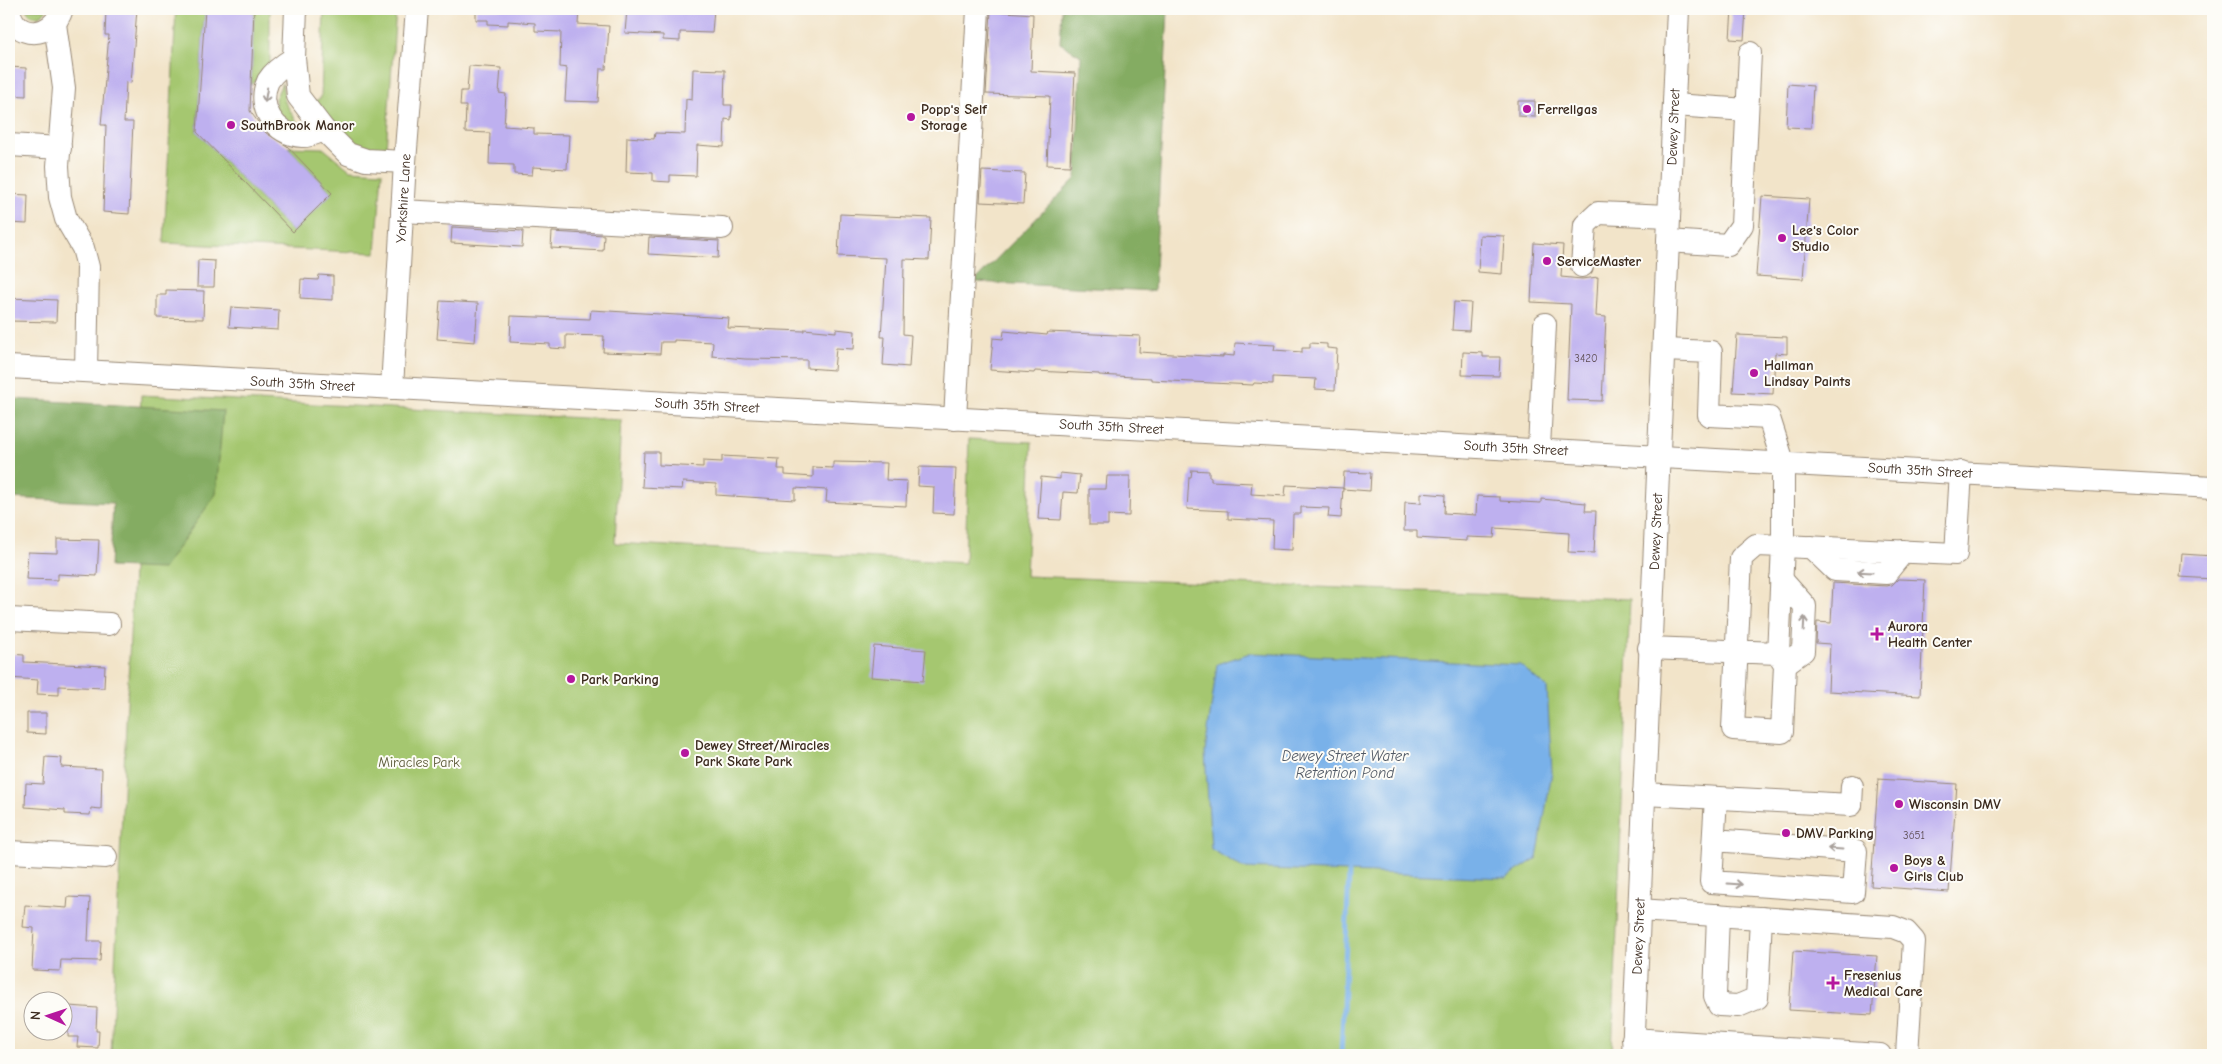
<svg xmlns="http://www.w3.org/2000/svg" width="2222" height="1064" font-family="'Comic Neue',sans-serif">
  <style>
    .green { fill: #a5c770; stroke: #707847 }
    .forest { fill: #84ac62; stroke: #606b40 }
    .water { fill: #79b1e9; stroke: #5a6e84 }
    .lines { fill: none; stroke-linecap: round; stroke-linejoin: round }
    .stream { stroke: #79b1e9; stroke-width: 5 }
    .building { fill: #beb0ef }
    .minor-casing { stroke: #968774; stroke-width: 24 }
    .minor { stroke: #fff; stroke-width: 22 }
    .oneway { stroke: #a79f9a }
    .poi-dot { fill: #b5179e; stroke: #fdfcf7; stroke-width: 2 }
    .labels { text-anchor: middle; stroke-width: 4; stroke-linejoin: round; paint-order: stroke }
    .number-label { font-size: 11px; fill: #5c4c52 }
    .poi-label { font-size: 14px; font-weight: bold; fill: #3b2a1e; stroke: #fdfcf7; text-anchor: start }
    .street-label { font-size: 14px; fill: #3b2a1e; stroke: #fdfcf7 }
    .park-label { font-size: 14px; fill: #5b5937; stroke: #fdfcf7 }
    .water-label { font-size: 15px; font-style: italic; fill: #515965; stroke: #fdfcf7 }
  </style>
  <rect width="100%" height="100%" fill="#fdfcf7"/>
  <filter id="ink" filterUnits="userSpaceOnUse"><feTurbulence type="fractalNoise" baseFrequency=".02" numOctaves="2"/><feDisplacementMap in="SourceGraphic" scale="10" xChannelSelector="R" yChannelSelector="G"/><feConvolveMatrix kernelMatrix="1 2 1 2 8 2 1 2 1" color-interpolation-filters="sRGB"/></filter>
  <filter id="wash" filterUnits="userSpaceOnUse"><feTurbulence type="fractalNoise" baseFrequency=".0096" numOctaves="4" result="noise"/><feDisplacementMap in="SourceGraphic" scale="20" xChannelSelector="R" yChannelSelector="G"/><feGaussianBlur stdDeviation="1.12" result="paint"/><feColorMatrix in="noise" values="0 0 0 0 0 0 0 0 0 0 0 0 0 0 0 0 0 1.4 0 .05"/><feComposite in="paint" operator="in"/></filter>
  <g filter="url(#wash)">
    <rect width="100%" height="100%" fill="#f2e4c9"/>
    <!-- green -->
    <g class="green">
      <path d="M 26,9 L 47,9 L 42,15 C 35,18 29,16 26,9 Z"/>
      <polygon points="176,9 205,9 197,132 293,232 332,193 288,147 323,148 350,170 382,172 376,253 164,243"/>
      <polygon points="254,9 270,9 270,69 251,85"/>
      <polygon points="324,9 396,9 386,149 362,148 337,134 311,103 321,98"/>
      <polygon points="282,83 285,102 299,125 296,126 277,116 275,99"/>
      <polygon points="141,395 621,420 615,543 965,563 969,439 1032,442 1026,576 1630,599 1612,1055 111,1055"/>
    </g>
    <!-- forest -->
    <g class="forest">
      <polygon points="1062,9 1168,9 1154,291 974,282 1076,178 1081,56 1060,43"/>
      <polygon points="14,399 223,411 216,494 163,569 110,567 113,503 9,498"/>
    </g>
    <!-- water -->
    <polygon class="water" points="1250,653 1520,665 1547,688 1552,772 1537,858 1506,878 1243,868 1211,849 1205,752 1217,664"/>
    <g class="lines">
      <!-- stream -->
      <polyline class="stream" points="1341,1055 1349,873"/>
    </g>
    <g id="blocks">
      <!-- building -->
      <g class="building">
        <polygon points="106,9 137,9 131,83 126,82 124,122 133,122 129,214 103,212 106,125 101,125 109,35 105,35"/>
        <polygon points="205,9 254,9 250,111 266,133 287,146 332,193 293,232 197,132"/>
        <polygon points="476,9 579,9 578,24 609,26 606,69 600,69 598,102 565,101 567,68 560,67 561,32 535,31 535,23 508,21 508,25 488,24 488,20 476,20"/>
        <polygon points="627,9 714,9 712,33 680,32 680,41 663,40 663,35 625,33"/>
        <polygon points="1732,9 1746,9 1744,40 1730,39"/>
        <polygon points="991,11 1033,14 1031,71 1075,73 1070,166 1047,165 1050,96 986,94"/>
        <polygon points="469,66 501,68 499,93 506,94 504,126 534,128 534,134 569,135 567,169 533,167 532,175 514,174 514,165 489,164 490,133 465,132 466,106 460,106 461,91 467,91"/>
        <polygon points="9,67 26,68 26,96 9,95"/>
        <polygon points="693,69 725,70 724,105 732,105 731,120 725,119 724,147 697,145 696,176 670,175 670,182 653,181 653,173 626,172 627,137 654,139 655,133 685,134 686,99 692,100"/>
        <polygon points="1788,84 1813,86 1811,128 1786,127"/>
        <polygon points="1518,101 1535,101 1535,117 1518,116"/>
        <polygon points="982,171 1025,173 1023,204 980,202"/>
        <polygon points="9,194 28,195 27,224 9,223"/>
        <polygon points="1762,196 1809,199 1803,279 1756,276"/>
        <polygon points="840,214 931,218 929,260 904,259 903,334 911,335 909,367 883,365 885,337 881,337 886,258 838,256"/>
        <polygon points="452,227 523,231 522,247 451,243"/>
        <polygon points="552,232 604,235 603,251 551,248"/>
        <polygon points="1480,235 1504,236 1502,274 1478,272"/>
        <polygon points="649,237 719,241 718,258 648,254"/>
        <polygon points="1534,243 1563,245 1561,277 1582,279 1598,277 1596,316 1606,317 1602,401 1567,400 1571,304 1531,302"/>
        <polygon points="198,260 215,261 214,287 197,287"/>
        <polygon points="319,275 333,276 333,300 300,298 301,279 318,280"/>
        <polygon points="166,290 204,291 203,319 157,318 157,295 166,295"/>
        <polygon points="9,298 57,300 56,322 9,321"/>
        <polygon points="440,301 478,303 475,342 437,339"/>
        <polygon points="1454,302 1471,303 1469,331 1452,330"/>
        <polygon points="231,307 279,310 278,330 229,327"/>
        <polygon points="591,310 729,318 728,328 804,331 804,329 836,332 836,329 855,331 854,349 836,348 834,370 807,368 807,360 745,359 712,356 713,342 674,340 674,342 661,342 660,354 603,352 604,336 566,335 566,349 550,348 550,344 510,342 511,316 590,319"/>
        <polygon points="1004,331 1047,335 1048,332 1140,336 1139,352 1223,357 1223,355 1234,356 1235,343 1275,345 1274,350 1302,352 1302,348 1310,348 1310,343 1327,344 1327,348 1337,349 1335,390 1315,389 1316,379 1273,377 1273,384 1254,383 1253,385 1151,380 1151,378 1099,375 1099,374 1035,371 1034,373 990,370 993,338 1003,339"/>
        <polygon points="1737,335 1787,337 1787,354 1775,353 1773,394 1733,392"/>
        <polygon points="1463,352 1483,353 1483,357 1500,357 1499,376 1462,375"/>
        <polygon points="644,452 659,452 659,465 703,467 703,461 722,462 722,456 779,459 778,469 785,469 785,475 813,477 813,467 833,468 833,462 887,463 886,480 907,481 906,506 826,502 827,490 795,488 795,500 716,495 716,484 683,482 682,489 642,487"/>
        <polygon points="919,467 956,468 954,514 933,513 934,487 918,486"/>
        <polygon points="1192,470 1209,471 1209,477 1211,477 1211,481 1252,483 1251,494 1285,496 1286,485 1343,488 1341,518 1328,517 1329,508 1301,507 1301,514 1293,514 1292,550 1272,549 1273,521 1228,519 1228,511 1187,509 1189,477 1191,477"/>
        <polygon points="1344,472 1371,473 1370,491 1343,489"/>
        <polygon points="1060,473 1080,475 1078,493 1063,492 1061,520 1038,519 1041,477 1060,479"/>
        <polygon points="1107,476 1130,476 1129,516 1108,515 1108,525 1089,525 1089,489 1106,489"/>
        <polygon points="1421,493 1445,495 1444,513 1476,515 1477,496 1500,497 1500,501 1541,503 1541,499 1586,503 1585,511 1596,511 1594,553 1568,552 1569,533 1495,528 1494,538 1467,537 1467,541 1417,538 1417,531 1404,531 1405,502 1421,503"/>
        <polygon points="57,539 99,540 97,576 58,574 58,580 26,579 28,552 57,553"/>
        <polygon points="2182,554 2213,556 2213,579 2180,577"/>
        <polygon points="1898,579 1925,580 1920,696 1828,691 1830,644 1816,643 1817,622 1831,623 1833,583 1886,586 1892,585"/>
        <polygon points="874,646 926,650 923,681 871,677"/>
        <polygon points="9,654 24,655 24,662 105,666 104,688 59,686 59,695 37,694 38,680 9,678"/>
        <polygon points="27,713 46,713 46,734 27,733"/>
        <polygon points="45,757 62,758 61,767 102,769 101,809 91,808 90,815 65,814 65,810 25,807 26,783 43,784"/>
        <polygon points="1878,779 1957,784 1949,892 1871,886"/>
        <polygon points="68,897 90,898 88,941 101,941 100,961 61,960 60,971 32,970 34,928 23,927 25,905 67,908"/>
        <polygon points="1793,951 1877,956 1872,1015 1789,1010"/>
        <polygon points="69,1006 97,1008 96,1031 99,1031 98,1048 77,1047 78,1037 68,1037"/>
      </g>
    </g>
  </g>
  <g filter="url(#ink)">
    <use href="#blocks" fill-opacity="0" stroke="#968774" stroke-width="1"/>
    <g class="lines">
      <defs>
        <g id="minor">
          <path d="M 9,9 C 14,41 53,39 62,9"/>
          <polyline points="296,9 294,58 298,96 324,130 348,154 366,160 405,162"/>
          <polyline points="55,24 64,88 58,166 60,197 66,219 83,248 88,267 86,371"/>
          <path d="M 294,58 C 284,64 274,71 268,81 C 256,107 275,135 302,136 C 309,137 318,132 324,130"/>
          <polyline points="1674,105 1747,110"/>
          <polyline points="9,145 60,148"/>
          <polyline points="402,211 722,228"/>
          <polyline points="1668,241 1728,245 1742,225 1750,53"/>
          <polyline points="1582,266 1585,225 1598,213 1669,216"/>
          <polyline points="1664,350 1711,352 1709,415 1769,418 1783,462 1783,546 1956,554 1961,472"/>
          <path id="s1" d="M 9,367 C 744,409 1479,443 2213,487"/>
          <path id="s2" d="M 392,388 L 405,162 L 417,9"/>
          <polyline points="955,419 978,9"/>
          <polyline points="1539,448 1545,324"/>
          <polyline points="1811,547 1835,570 1886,573 1904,551"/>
          <polyline points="1781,579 1805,606 1803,651 1785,664"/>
          <polyline points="9,619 109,624"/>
          <path d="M 1649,648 C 1692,650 1735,651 1778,653 L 1783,546 L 1756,545 L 1741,558 L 1733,729 L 1782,732 L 1785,664 L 1778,653"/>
          <polyline points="1644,794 1851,805 1852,786"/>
          <polyline points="1714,840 1856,851 1853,892 1711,882 1716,798"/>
          <polyline points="9,852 106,857"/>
          <polyline points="1639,910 1893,927 1906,932 1914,941 1907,1055"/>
          <polyline points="1718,915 1715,996 1719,1005 1738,1006 1757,998 1761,918"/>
          <polyline points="1633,1039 1880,1055"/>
          <path id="s3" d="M 1633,1055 L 1678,9"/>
        </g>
      </defs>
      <!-- minor casing -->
      <use href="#minor" class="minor-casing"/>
      <!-- minor -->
      <use href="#minor" class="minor"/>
    </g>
    <!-- one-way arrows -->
    <defs><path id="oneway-shaft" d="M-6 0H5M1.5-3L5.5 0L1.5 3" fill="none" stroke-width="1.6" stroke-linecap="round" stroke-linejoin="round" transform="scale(1.25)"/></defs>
    <g class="oneway">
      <use href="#oneway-shaft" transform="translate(266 95) rotate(99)"/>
      <use href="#oneway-shaft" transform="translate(1865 572) rotate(-177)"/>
      <use href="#oneway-shaft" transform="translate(1804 624) rotate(-87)"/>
      <use href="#oneway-shaft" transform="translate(1835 849) rotate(-176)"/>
      <use href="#oneway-shaft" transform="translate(1735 884) rotate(4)"/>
    </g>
  </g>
  <!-- markers -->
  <g class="poi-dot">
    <circle cx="1527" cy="109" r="5"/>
    <circle cx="911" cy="117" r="5"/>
    <circle cx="231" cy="125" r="5"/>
    <circle cx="1782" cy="238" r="5"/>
    <circle cx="1547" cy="261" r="5"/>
    <circle cx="1754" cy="373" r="5"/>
    <path d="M1874.5 626.5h5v5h5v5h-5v5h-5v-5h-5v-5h5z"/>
    <circle cx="571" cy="679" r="5"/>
    <circle cx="685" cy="753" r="5"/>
    <circle cx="1899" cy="804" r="5"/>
    <circle cx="1786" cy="833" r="5"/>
    <circle cx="1894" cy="868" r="5"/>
    <path d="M1830.5 975.5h5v5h5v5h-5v5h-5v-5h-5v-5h5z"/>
  </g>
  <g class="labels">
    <!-- number labels -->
    <g class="number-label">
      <text x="1586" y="362">3420</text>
      <text x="1914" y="839">3651</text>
    </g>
    <!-- poi labels -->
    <g class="poi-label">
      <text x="921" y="114">Popp's Self<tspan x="921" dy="16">Storage</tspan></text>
      <text x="1537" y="114">Ferrellgas</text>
      <text x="241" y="130">SouthBrook Manor</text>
      <text x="1792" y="235">Lee's Color<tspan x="1792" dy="16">Studio</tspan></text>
      <text x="1557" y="266">ServiceMaster</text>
      <text x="1764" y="370">Hallman<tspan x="1764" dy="16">Lindsay Paints</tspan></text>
      <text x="1888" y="631">Aurora<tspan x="1888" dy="16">Health Center</tspan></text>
      <text x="581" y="684">Park Parking</text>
      <text x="695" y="750">Dewey Street/Miracles<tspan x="695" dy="16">Park Skate Park</tspan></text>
      <text x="1909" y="809">Wisconsin DMV</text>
      <text x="1796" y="838">DMV Parking</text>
      <text x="1904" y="865">Boys &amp;<tspan x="1904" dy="16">Girls Club</tspan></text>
      <text x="1844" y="980">Fresenius<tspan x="1844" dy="16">Medical Care</tspan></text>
    </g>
    <!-- street labels -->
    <g class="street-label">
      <text dy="5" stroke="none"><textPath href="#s3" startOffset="929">Dewey Street</textPath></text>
      <text dy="5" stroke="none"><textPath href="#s2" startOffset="190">Yorkshire Lane</textPath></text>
      <text dy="5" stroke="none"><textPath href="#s1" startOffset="294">South 35th Street</textPath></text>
      <text dy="5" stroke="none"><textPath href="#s1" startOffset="699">South 35th Street</textPath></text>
      <text dy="5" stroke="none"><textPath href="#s1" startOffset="1104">South 35th Street</textPath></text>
      <text dy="5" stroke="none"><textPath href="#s1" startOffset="1509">South 35th Street</textPath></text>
      <text dy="5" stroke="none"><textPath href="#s1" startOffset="1914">South 35th Street</textPath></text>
      <text dy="5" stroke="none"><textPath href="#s3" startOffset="524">Dewey Street</textPath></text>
      <text dy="5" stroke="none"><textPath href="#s3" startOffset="119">Dewey Street</textPath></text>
    </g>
    <!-- park labels -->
    <g class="park-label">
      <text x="419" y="767">Miracles Park</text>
    </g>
    <!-- water labels -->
    <g class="water-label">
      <text x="1345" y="761">Dewey Street Water<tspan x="1345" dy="17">Retention Pond</tspan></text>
    </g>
  </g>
  <!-- margin -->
  <rect width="2222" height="1064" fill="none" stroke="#fdfcf7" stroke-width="30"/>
  <!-- north arrow -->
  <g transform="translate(48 1016) rotate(273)"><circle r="24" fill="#fdfcf7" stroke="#afa8a0"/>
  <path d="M0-4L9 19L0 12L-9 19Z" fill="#b5179e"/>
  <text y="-8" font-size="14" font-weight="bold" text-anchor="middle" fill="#3b2a1e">N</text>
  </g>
</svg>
